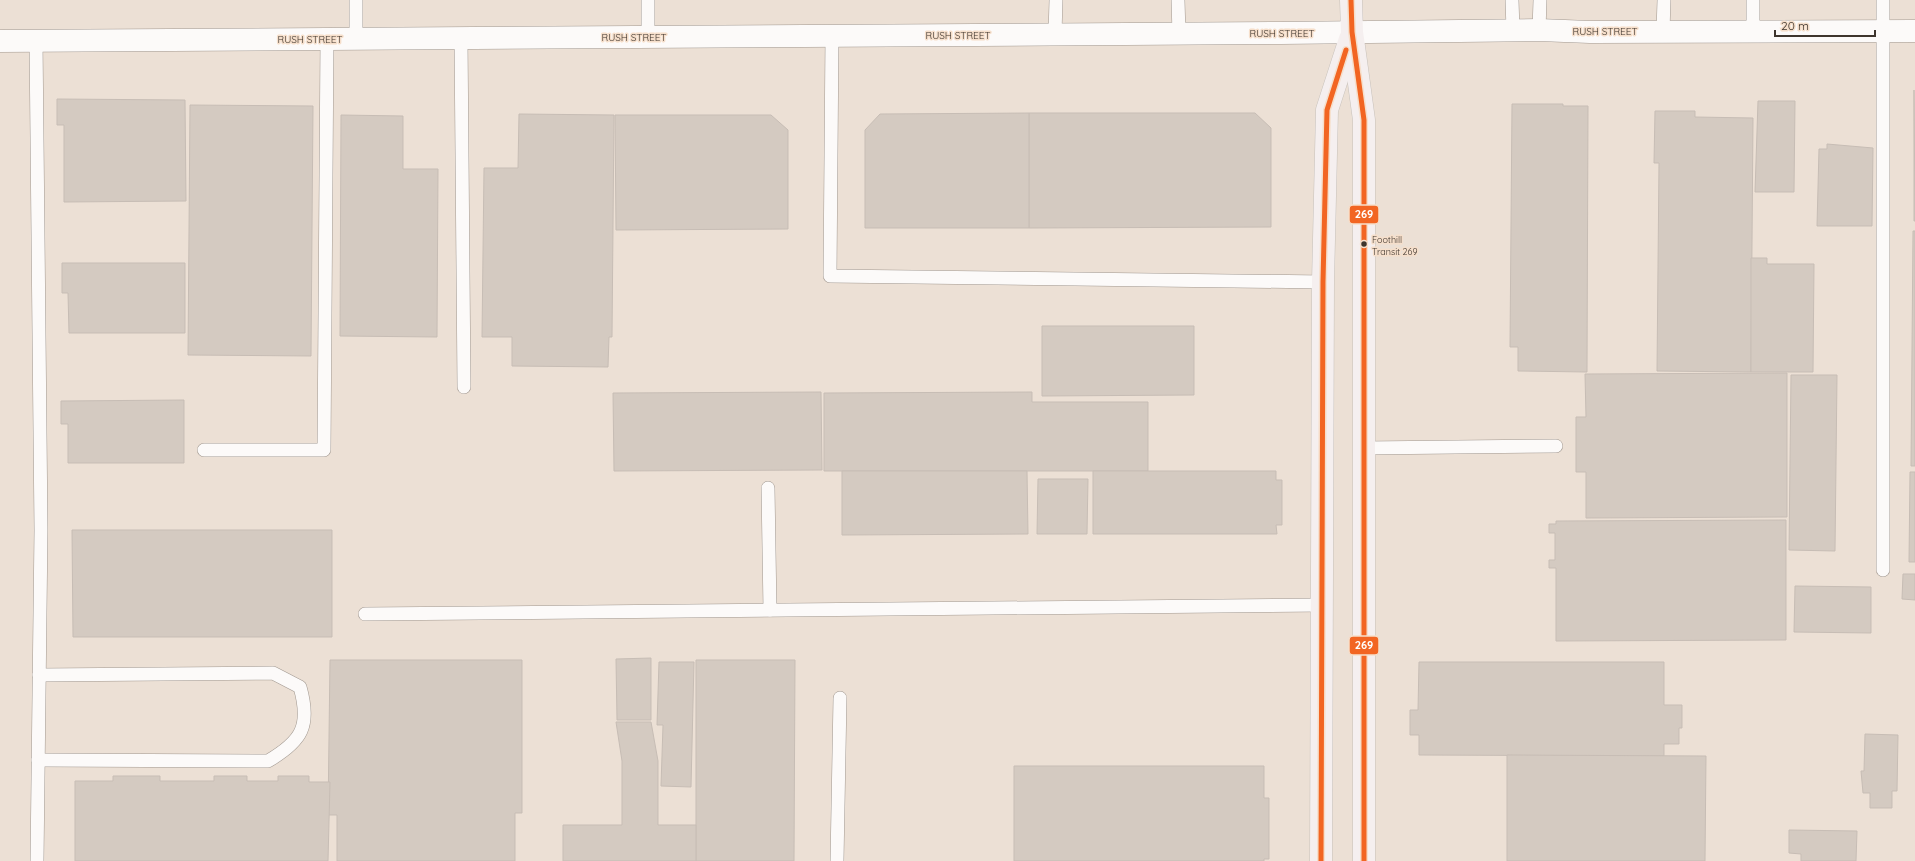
<svg xmlns="http://www.w3.org/2000/svg" width="1915" height="861" font-family="Quicksand,sans-serif">
  <style>
    .building { fill: #d4cac1; stroke: #c7bdb5 }
    .lines { fill: none; stroke-linecap: round; stroke-linejoin: round }
    .service-casing { stroke: #a19890; stroke-width: 14 }
    .tertiary-casing { stroke: #a19890; stroke-width: 23 }
    .primary-casing { stroke: #c6c0ba; stroke-width: 23 }
    .service { stroke: #fcfaf9; stroke-width: 13 }
    .tertiary { stroke: #fcfaf9; stroke-width: 22 }
    .primary { stroke: #f5efef; stroke-width: 22 }
    .bus-1-casing { stroke: #f6dfcb; stroke-width: 8 }
    .bus-1 { stroke: #f26522; stroke-width: 5 }
    .bus-dot { fill: #3e352d; stroke: #f6dfcb; stroke-width: 1.5 }
    .labels { text-anchor: middle; stroke-width: 3; stroke-linejoin: round; paint-order: stroke }
    .bus-label { font-size: 9px; fill: #3e352d; stroke: #f6dfcb; text-anchor: start }
    .street-label { font-size: 10px; fill: #3e352d; stroke: #f6dfcb }
    .line-badge { stroke: #f6dfcb; stroke-width: 1.5 }
    .badge-label { font-size: 11px; text-anchor: middle; font-weight: bold; fill: #fff }
  </style>
  <rect width="100%" height="100%" fill="#ece0d5"/>
  <!-- building -->
  <g class="building">
    <polygon points="1914,90 1915,221 1914,221"/>
    <polygon points="57,99 185,100 186,201 64,202 64,125 57,125"/>
    <polygon points="1758,101 1795,101 1794,192 1755,192"/>
    <polygon points="1512,104 1563,104 1563,106 1588,106 1587,372 1518,371 1518,347 1510,347"/>
    <polygon points="190,105 313,106 311,356 188,355"/>
    <polygon points="1655,111 1695,111 1695,117 1753,118 1751,372 1657,371 1659,163 1654,163"/>
    <polygon points="1029,113 1255,113 1271,128 1271,227 1029,228"/>
    <polygon points="1029,113 1029,228 865,228 865,130 880,114"/>
    <polygon points="519,114 614,115 612,337 609,337 608,367 512,366 512,337 482,337 484,168 518,168"/>
    <polygon points="341,115 403,116 403,169 438,169 437,337 340,336"/>
    <polygon points="615,115 771,115 788,130 788,229 616,230"/>
    <polygon points="1827,144 1873,148 1872,226 1817,226 1819,149 1827,149"/>
    <polygon points="1913,231 1915,231 1915,466 1911,466"/>
    <polygon points="1751,258 1767,258 1767,264 1814,264 1813,372 1751,372"/>
    <polygon points="62,263 185,263 185,333 69,333 68,293 62,293"/>
    <polygon points="1042,326 1194,326 1194,395 1042,396"/>
    <polygon points="1787,373 1787,517 1586,518 1586,472 1576,472 1576,417 1586,417 1585,374"/>
    <polygon points="1791,375 1837,375 1835,551 1789,550"/>
    <polygon points="821,392 822,470 614,471 613,393"/>
    <polygon points="1032,392 1032,402 1148,402 1148,471 824,471 824,393"/>
    <polygon points="184,400 184,463 68,463 68,424 61,424 61,401"/>
    <polygon points="842,471 1027,471 1028,534 842,535"/>
    <polygon points="1093,471 1276,471 1276,480 1282,480 1282,525 1276,525 1277,534 1093,534"/>
    <polygon points="1910,472 1915,472 1915,562 1909,562"/>
    <polygon points="1038,479 1088,479 1087,534 1037,534"/>
    <polygon points="1786,520 1786,640 1556,641 1556,568 1549,568 1549,560 1555,560 1555,533 1549,533 1549,524 1556,524 1556,521"/>
    <polygon points="72,530 332,530 332,637 73,637"/>
    <polygon points="1903,574 1915,574 1915,600 1902,599"/>
    <polygon points="1795,586 1871,587 1871,633 1794,632"/>
    <polygon points="651,658 651,720 617,720 616,659"/>
    <polygon points="330,660 522,660 522,813 515,813 515,861 337,861 337,815 328,815"/>
    <polygon points="696,660 795,660 794,861 696,861"/>
    <polygon points="659,662 694,662 691,787 661,786 663,725 657,725"/>
    <polygon points="1419,662 1664,662 1664,705 1682,705 1682,728 1679,728 1679,744 1664,744 1664,756 1419,755 1419,735 1410,735 1410,710 1418,710"/>
    <polygon points="616,722 651,722 658,761 658,825 696,825 696,861 563,861 563,825 622,825 622,761"/>
    <polygon points="1865,734 1898,735 1897,791 1892,791 1892,808 1870,808 1870,793 1863,793 1861,771 1864,771"/>
    <polygon points="1507,755 1706,756 1705,861 1507,861"/>
    <polygon points="1014,766 1264,766 1264,798 1269,798 1269,859 1264,859 1264,861 1014,861"/>
    <polygon points="113,776 160,776 160,781 214,781 214,776 247,776 247,781 278,781 278,776 309,776 309,782 330,782 328,861 75,861 75,781 113,781"/>
    <polygon points="1789,830 1857,831 1856,861 1801,861 1801,854 1789,853"/>
  </g>
  <g class="lines">
    <defs>
      <g id="service">
        <polyline points="356,0 356,39"/>
        <polyline points="648,0 648,37"/>
        <polyline points="1178,0 1179,34"/>
        <polyline points="1512,0 1513,30"/>
        <polyline points="1753,0 1753,31"/>
        <polyline points="1539,30 1540,0"/>
        <polyline points="1663,31 1664,0"/>
        <polyline points="1055,34 1056,0"/>
        <polyline points="832,36 830,276 1323,282"/>
        <polyline points="461,38 464,387"/>
        <polyline points="36,40 41,530 37,861"/>
        <polyline points="1364,448 1556,446"/>
        <polyline points="204,450 324,450 327,39"/>
        <polyline points="768,488 770,610"/>
        <polyline points="1883,570 1883,0"/>
        <polyline points="365,614 1322,605"/>
        <path d="M 38,760 L 268,761 C 302,741 311,726 300,687 L 273,673 L 39,675"/>
        <polyline points="837,861 840,698"/>
      </g>
      <polyline id="tertiary" points="0,41 1281,33 1539,30 1590,32 1915,31"/>
      <g id="primary">
        <polyline points="1351,0 1352,32 1364,120 1364,861"/>
        <polyline points="1321,861 1323,282 1327,110 1350,39"/>
      </g>
    </defs>
    <!-- service casing -->
    <use href="#service" class="service-casing"/>
    <!-- tertiary casing -->
    <use href="#tertiary" class="tertiary-casing"/>
    <!-- primary casing -->
    <use href="#primary" class="primary-casing"/>
    <!-- service -->
    <use href="#service" class="service"/>
    <!-- tertiary -->
    <use href="#tertiary" class="tertiary"/>
    <!-- primary -->
    <use href="#primary" class="primary"/>
    <defs>
      <g id="bus-1">
        <polyline points="1351,0 1352,32 1364,120 1364,861"/>
        <polyline points="1321,861 1323,282 1327,110 1346,50"/>
      </g>
    </defs>
    <!-- bus-1 casing -->
    <use href="#bus-1" class="bus-1-casing"/>
    <!-- bus-1 -->
    <use href="#bus-1" class="bus-1"/>
  </g>
  <!-- markers -->
  <circle class="bus-dot" cx="1364" cy="244" r="3.5"/>
  <g class="labels">
    <!-- bus labels -->
    <g class="bus-label">
      <text x="1372" y="243">Foothill<tspan x="1372" dy="12">Transit 269</tspan></text>
    </g>
    <!-- street labels -->
    <g class="street-label">
      <text x="1605" y="35">RUSH STREET</text>
      <text x="1282" y="37">RUSH STREET</text>
      <text x="958" y="39">RUSH STREET</text>
      <text x="634" y="41">RUSH STREET</text>
      <text x="310" y="43">RUSH STREET</text>
    </g>
  </g>
  <g class="line-badge">
    <rect x="1349" y="205" width="30" height="19" rx="4" fill="#f26522"/>
    <rect x="1349" y="636" width="30" height="19" rx="4" fill="#f26522"/>
  </g>
  <g class="badge-label">
    <text x="1364" y="218">269</text>
    <text x="1364" y="649">269</text>
  </g>
  <!-- scale -->
  <path d="M1775 30v6h100v-6" fill="none" stroke="#3e352d" stroke-width="2"/>
  <text x="1781" y="30" font-size="12" fill="#3e352d" stroke="#f6dfcb" stroke-width="3" paint-order="stroke">20 m</text>
</svg>
